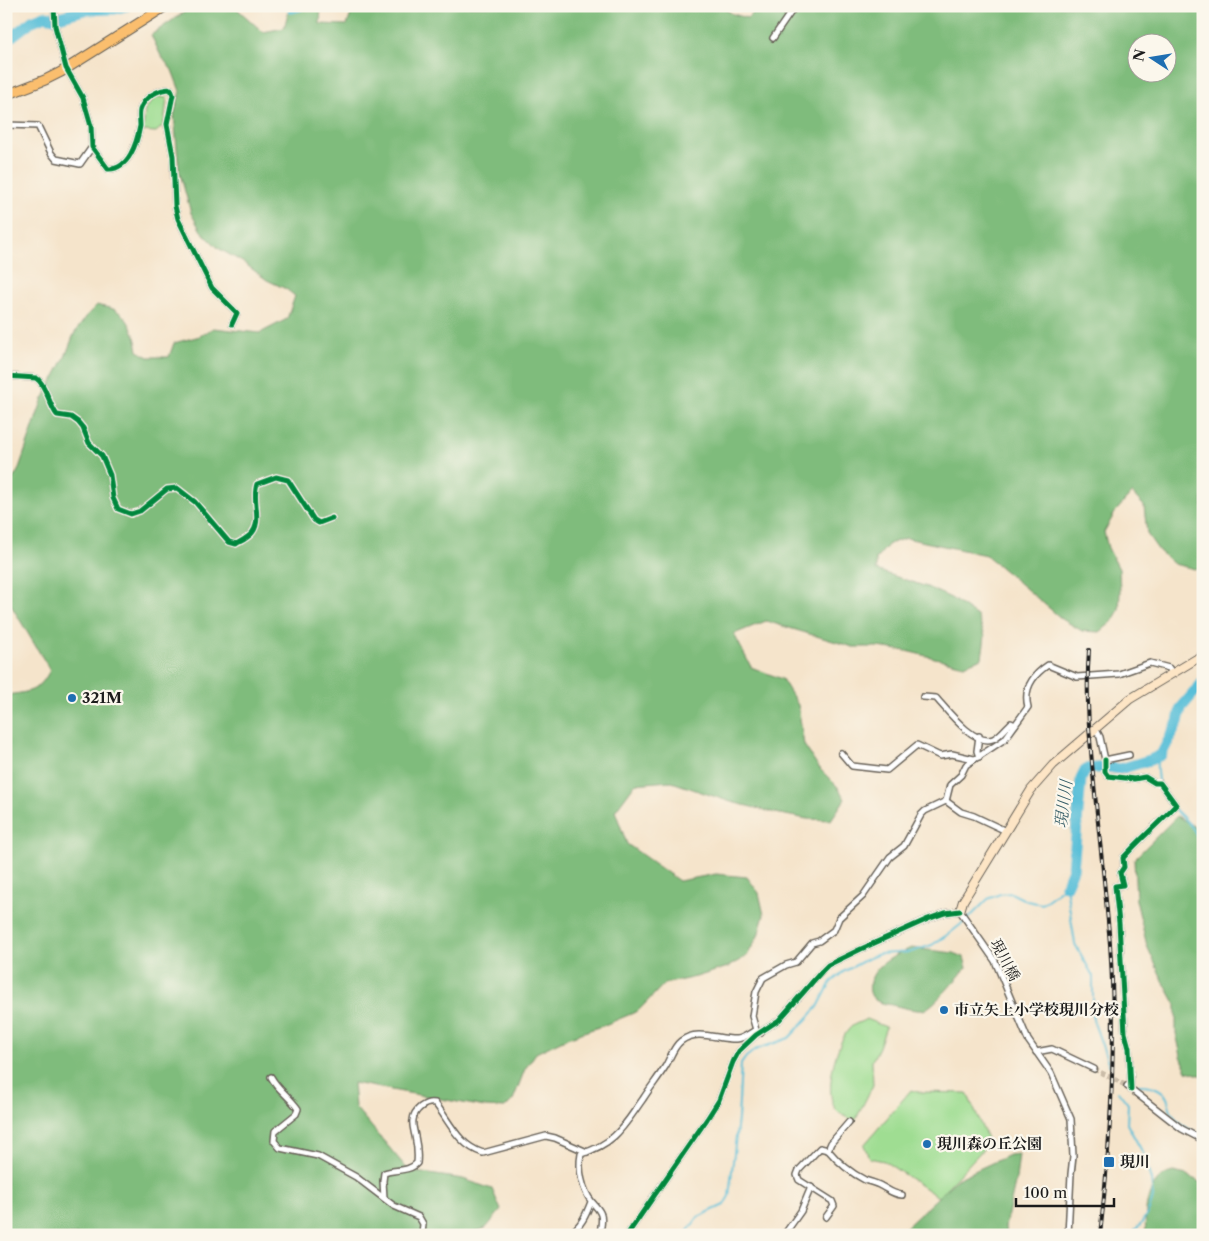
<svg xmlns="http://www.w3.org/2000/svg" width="1209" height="1241" font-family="'Libre Caslon Text','Noto Serif JP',serif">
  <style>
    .green { fill: #9fdd92; stroke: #5e7c57 }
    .forest { fill: #7fbc7c; stroke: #4e6c4c; fill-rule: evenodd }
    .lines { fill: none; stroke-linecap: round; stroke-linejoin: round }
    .stream { stroke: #5abfd8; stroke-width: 2 }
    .river { stroke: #5abfd8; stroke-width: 11 }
    .street-tunnel { stroke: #cabca8; stroke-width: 5; stroke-dasharray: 5 2.5; stroke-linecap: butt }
    .street-casing { stroke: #686259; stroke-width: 8 }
    .secondary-casing { stroke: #686259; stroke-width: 10 }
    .primary-casing { stroke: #686259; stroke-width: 11 }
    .street { stroke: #fff; stroke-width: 5 }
    .secondary { stroke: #fde5c5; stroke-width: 8 }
    .primary { stroke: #fabe6e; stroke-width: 9 }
    .rail-casing { stroke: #1c1c1c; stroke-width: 4 }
    .rail { stroke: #fbf7ec; stroke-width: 2; stroke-dasharray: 5.5; stroke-linecap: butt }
    .cycleway-casing { stroke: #fbf7ec; stroke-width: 8 }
    .cycleway { stroke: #00873e; stroke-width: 5 }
    .poi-dot { fill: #1f6fb2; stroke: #fbf7ec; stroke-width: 2 }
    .labels { text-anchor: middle; stroke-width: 4.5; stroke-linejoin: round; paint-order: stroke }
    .poi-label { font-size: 15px; font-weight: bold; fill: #1c1c1c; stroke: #fbf7ec; text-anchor: start }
    .street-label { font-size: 15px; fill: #1c1c1c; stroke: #fbf7ec }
    .water-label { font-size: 16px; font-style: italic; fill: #355d67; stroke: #fbf7ec }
  </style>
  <rect width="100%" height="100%" fill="#fbf7ec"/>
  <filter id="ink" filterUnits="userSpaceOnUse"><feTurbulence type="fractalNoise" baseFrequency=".02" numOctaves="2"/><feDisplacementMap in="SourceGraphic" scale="10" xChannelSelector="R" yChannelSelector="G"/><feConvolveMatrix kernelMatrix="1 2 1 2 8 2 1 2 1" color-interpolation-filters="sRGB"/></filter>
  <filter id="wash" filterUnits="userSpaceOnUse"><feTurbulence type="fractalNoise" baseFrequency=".0096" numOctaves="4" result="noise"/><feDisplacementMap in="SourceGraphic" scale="20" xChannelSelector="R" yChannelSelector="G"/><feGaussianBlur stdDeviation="1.12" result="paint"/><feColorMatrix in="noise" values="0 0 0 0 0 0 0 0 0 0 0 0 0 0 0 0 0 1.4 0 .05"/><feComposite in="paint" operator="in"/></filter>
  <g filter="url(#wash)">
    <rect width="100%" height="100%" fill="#f5e4cb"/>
    <!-- green -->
    <g class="green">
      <polygon points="156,96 167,98 164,125 156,132 143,131 145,110"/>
      <path d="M 866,1019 L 886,1027 L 879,1047 L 872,1061 L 873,1085 L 855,1121 C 849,1118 841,1115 837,1111 C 822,1096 836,1039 852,1026 C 856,1023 862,1022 866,1019 Z"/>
      <polygon points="911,1090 918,1092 967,1093 989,1143 938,1197 884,1161 869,1158 864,1145"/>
    </g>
    <!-- forest -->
    <g class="forest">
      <path d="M 193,6 L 234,6 L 263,32 L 284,28 L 290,6 L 321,6 L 320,24 L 347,25 L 354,6 L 720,6 L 733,14 L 747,18 L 762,6 L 1203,6 L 1203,571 L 1174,564 L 1159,551 L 1147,534 L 1144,506 L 1132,493 L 1116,511 L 1104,532 L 1108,548 L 1119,569 L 1120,592 L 1119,610 L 1112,622 L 1100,632 L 1082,631 L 1062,619 L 986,555 L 906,538 L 889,544 L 876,559 L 876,570 L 927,587 L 951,598 L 977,616 L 985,636 L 982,658 L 964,665 L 906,651 L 878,647 L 853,647 L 766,621 L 734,634 L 751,667 L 782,679 L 798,705 L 804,745 L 820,769 L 837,786 L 845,799 L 831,820 L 807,819 L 780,814 L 731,802 L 669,781 L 635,784 L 615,811 L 627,844 L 679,881 L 716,874 L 747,877 L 759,893 L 764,915 L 758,936 L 747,956 L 728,967 L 696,977 L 664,984 L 638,1011 L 607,1024 L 567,1038 L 536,1053 L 525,1069 L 513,1100 L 505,1108 L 485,1107 L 353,1083 L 355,1107 L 409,1171 L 463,1179 L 492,1189 L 501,1210 L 486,1228 L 466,1235 L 6,1235 L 6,695 C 29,692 39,692 50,670 L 6,597 L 6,489 L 18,471 L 42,401 L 65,357 L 74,334 L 89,313 L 97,305 C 102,307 108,307 113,309 C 129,315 136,336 138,351 L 149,357 L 169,357 L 174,343 L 200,336 L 213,328 L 260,333 L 287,319 L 295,296 L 286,289 L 267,280 L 244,263 L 218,248 L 201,231 L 191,213 L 179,170 L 174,115 L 180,91 L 172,70 L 161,56 L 151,35 ZM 1136,42 L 1166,42 L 1166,72 L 1136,72 Z"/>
      <polygon points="1177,816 1203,832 1203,1076 1187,1071 1181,1056 1176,1033 1176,1005 1163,981 1147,946 1136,900 1134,859"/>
      <path d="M 911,948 L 954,953 L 964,957 L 967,968 C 958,976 933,1008 923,1010 C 914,1011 902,1007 892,1005 C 887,1004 878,1003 874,999 C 865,990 871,976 878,968 C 887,959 900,953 911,948 Z"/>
      <polygon points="1019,1154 1016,1179 1005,1227 1006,1235 898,1235 957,1179 1009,1155"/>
      <path d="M 1173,1172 L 1187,1175 L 1203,1184 L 1203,1235 L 1146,1235 C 1144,1211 1146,1178 1173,1172 Z"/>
    </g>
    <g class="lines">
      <!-- stream -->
      <g class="stream">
        <path d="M 1157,757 C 1156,773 1158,793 1170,805 C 1179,814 1190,822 1196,834 C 1201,846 1200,860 1203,873"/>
        <path d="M 1136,1086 C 1145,1083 1162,1087 1167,1098 C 1170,1104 1169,1110 1174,1116 C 1179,1124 1194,1133 1203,1136"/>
        <polyline points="1118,1091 1128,1104 1127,1124 1143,1153 1151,1180 1153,1197 1149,1210 1141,1224 1130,1235"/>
        <polyline points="685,1235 698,1217 724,1205 729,1196 738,1119 741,1064 746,1057 755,1050 789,1038 818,1007 831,982 843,972 869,958 879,954 911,952 932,945 950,933 969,918 988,899 1000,894 1011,893 1027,901 1042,904 1066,886 1075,944 1093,976 1093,1020 1109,1065"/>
      </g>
      <!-- river -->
      <g class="river">
        <polyline points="291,6 292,8 299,6"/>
        <polyline points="6,41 32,21 45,16 55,18 84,10 115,9 126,6"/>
        <polyline points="1066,886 1073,869 1081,779 1086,769 1109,767 1120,769 1150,760 1161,755 1178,722 1181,708 1203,682"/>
      </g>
    </g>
  </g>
  <g filter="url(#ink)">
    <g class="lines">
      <!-- street-tunnel -->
      <polyline class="street-tunnel" points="1094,1069 1127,1086"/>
      <defs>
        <g id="street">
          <path d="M 54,6 L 55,26 L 66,68 L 83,98 L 91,126 L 92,147 L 108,169 C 129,170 137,142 140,126 C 140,121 139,115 140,110 C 144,97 158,89 171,89 L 173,95 L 167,124 L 173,156 L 175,206 L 178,219 L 212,288 L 237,313 L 232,324"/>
          <polyline points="773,38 795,6"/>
          <polyline points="6,125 38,126 51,153 56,159 80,164 92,147"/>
          <path d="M 6,376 L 36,378 C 46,384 49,405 57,415 L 71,417 L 78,422 L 83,428 L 89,443 L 102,456 L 110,475 L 113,498 L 118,509 L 131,514 L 140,511 L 167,489 L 177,488 L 195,502 L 229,542 L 236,544 C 241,541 246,539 250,535 C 264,523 251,500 257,484 L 276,477 L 288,480 L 314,520 L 319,523 L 332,518"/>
          <path d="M 923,697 L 936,698 C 947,710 974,746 993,739 C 999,737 1006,728 1011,723 L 1015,725"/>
          <polyline points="1095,728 1100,737 1105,760 1129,755"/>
          <polyline points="979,736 977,751 979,757"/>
          <polyline points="841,753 852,766 887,770 917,745 940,756 952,754 974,759"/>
          <path d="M 1105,760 L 1105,772 L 1108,776 L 1134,779 L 1145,777 L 1155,783 L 1160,783 L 1176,805 C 1159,823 1140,839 1123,858 L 1124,867 L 1120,873 L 1123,885 L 1115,886 L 1119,923 L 1125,1033 L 1129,1048 L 1131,1090"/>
          <path d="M 946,801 L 950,785 L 961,775 L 966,765 L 1005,739 L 1028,707 C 1023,688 1033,675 1048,665 L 1077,677 L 1119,674 L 1150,663 L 1169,668 L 1172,673"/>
          <polyline points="761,1033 756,1030 752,1016 756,992 763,978 786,965 796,962 812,943 819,941 834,930 839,918 863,896 890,857 904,846 921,815 925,811 946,801 961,812 974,816 1006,831"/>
          <polyline points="1036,1052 1052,1049 1094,1069"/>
          <path d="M 271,1077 C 278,1090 290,1097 298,1109 L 296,1114 L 275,1131 L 274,1141 L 280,1148 L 318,1156 L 356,1177 L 394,1206 L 419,1217 L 423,1224 L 422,1235"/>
          <polyline points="1127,1086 1182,1129 1203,1140"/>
          <polyline points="828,1150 831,1143 849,1122"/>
          <path d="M 384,1198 L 383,1181 L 384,1173 C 395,1169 409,1172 417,1163 C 418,1154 417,1145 415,1136 C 414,1131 412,1125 413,1120 C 414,1110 425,1101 435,1103 C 450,1122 458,1145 483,1153 L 546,1136 L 555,1138 L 587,1152"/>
          <path d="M 826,1217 L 834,1206 L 832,1201 L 799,1180 L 797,1175 L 799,1170 L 820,1148 L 828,1150 C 838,1162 851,1173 865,1180 C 870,1182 876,1183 881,1186 C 889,1190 892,1194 902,1195"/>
          <path d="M 568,1235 C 581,1227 586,1215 591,1202"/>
          <path d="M 600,1235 C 600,1229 603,1221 601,1215 C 600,1210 595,1206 592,1202 C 582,1190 578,1169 581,1154 C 616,1143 623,1127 643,1099 C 650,1088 658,1078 665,1067 C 670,1059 673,1047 681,1041 C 698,1028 718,1040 737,1039 C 742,1039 749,1034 754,1031 L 756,1035"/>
          <polyline points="627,1235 707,1119 719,1100 733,1062 739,1051 756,1035 779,1020 822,971 828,965 861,949 928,919 945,913 960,911 995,961 1028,1040 1051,1073 1071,1119 1073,1156 1071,1174 1068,1235"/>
          <polyline points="784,1235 801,1211 811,1187"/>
        </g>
        <polyline id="secondary" points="960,911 963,901 1031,790 1053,765 1130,699 1203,655"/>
        <polyline id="primary" points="6,95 45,80 61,72 166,6"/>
      </defs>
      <!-- street casing -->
      <use href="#street" class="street-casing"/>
      <!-- secondary casing -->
      <use href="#secondary" class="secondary-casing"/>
      <!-- primary casing -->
      <use href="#primary" class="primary-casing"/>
      <!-- street -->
      <use href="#street" class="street"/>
      <!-- secondary -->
      <use href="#secondary" class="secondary"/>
      <!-- primary -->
      <use href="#primary" class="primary"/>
      <defs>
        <path id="rail" d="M 1089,650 C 1085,702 1091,753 1096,804 C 1101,851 1106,897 1110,944 C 1117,1041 1111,1138 1100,1235"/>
      </defs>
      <!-- rail casing -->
      <use href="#rail" class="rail-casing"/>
      <!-- rail -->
      <use href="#rail" class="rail"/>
      <defs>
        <g id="cycleway">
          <path d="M 54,6 L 55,26 L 66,68 L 83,98 L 91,126 L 92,147 L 108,169 C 129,170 137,142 140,126 C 140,121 139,115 140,110 C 144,97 158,89 171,89 L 173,95 L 167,124 L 173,156 L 175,206 L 178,219 L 212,288 L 237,313 L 232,324"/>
          <path d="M 6,376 L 36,378 C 46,384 49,405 57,415 L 71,417 L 78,422 L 83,428 L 89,443 L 102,456 L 110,475 L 113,498 L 118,509 L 131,514 L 140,511 L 167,489 L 177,488 L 195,502 L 229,542 L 236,544 C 241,541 246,539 250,535 C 264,523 251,500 257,484 L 276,477 L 288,480 L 314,520 L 319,523 L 332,518"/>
          <path d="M 1105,760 L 1105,772 L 1108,776 L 1134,779 L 1145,777 L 1155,783 L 1160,783 L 1176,805 C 1159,823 1140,839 1123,858 L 1124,867 L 1120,873 L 1123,885 L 1115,886 L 1119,923 L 1125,1033 L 1129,1048 L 1131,1090"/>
          <polyline points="627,1235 707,1119 719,1100 733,1062 739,1051 756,1035 779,1020 822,971 828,965 861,949 928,919 945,913 960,911"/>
        </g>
      </defs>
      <!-- cycleway casing -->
      <use href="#cycleway" class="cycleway-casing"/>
      <!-- cycleway -->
      <use href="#cycleway" class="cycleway"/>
    </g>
  </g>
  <!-- markers -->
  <g class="poi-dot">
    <circle cx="72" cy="698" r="5"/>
    <circle cx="944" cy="1010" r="5"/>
    <circle cx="927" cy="1144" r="5"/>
    <rect x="1103" y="1156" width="12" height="12" rx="2.5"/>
  </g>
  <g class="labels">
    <!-- poi labels -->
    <g class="poi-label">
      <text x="82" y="703">321M</text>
      <text x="954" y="1015">市立矢上小学校現川分校</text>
      <text x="937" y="1149">現川森の丘公園</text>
      <text x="1120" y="1167">現川</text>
    </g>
    <!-- street labels -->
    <g class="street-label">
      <text transform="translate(1005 960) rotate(62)" y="5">現川橋</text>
    </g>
    <!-- water labels -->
    <g class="water-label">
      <text transform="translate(1063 804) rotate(-83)" y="6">現川川</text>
    </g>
  </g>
  <!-- margin -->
  <rect width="1209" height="1241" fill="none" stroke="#fbf7ec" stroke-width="25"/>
  <!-- north arrow -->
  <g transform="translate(1152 58) rotate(282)"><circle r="24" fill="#fbf7ec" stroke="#a29f99"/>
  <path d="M0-4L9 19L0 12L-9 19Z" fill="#1f6fb2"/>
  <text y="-8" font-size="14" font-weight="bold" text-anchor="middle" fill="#1c1c1c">N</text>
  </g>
  <!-- scale -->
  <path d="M1016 1198v8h98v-8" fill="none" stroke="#1c1c1c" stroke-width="2.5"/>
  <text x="1024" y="1198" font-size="15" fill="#1c1c1c" stroke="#fbf7ec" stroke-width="4" paint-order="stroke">100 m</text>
</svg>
